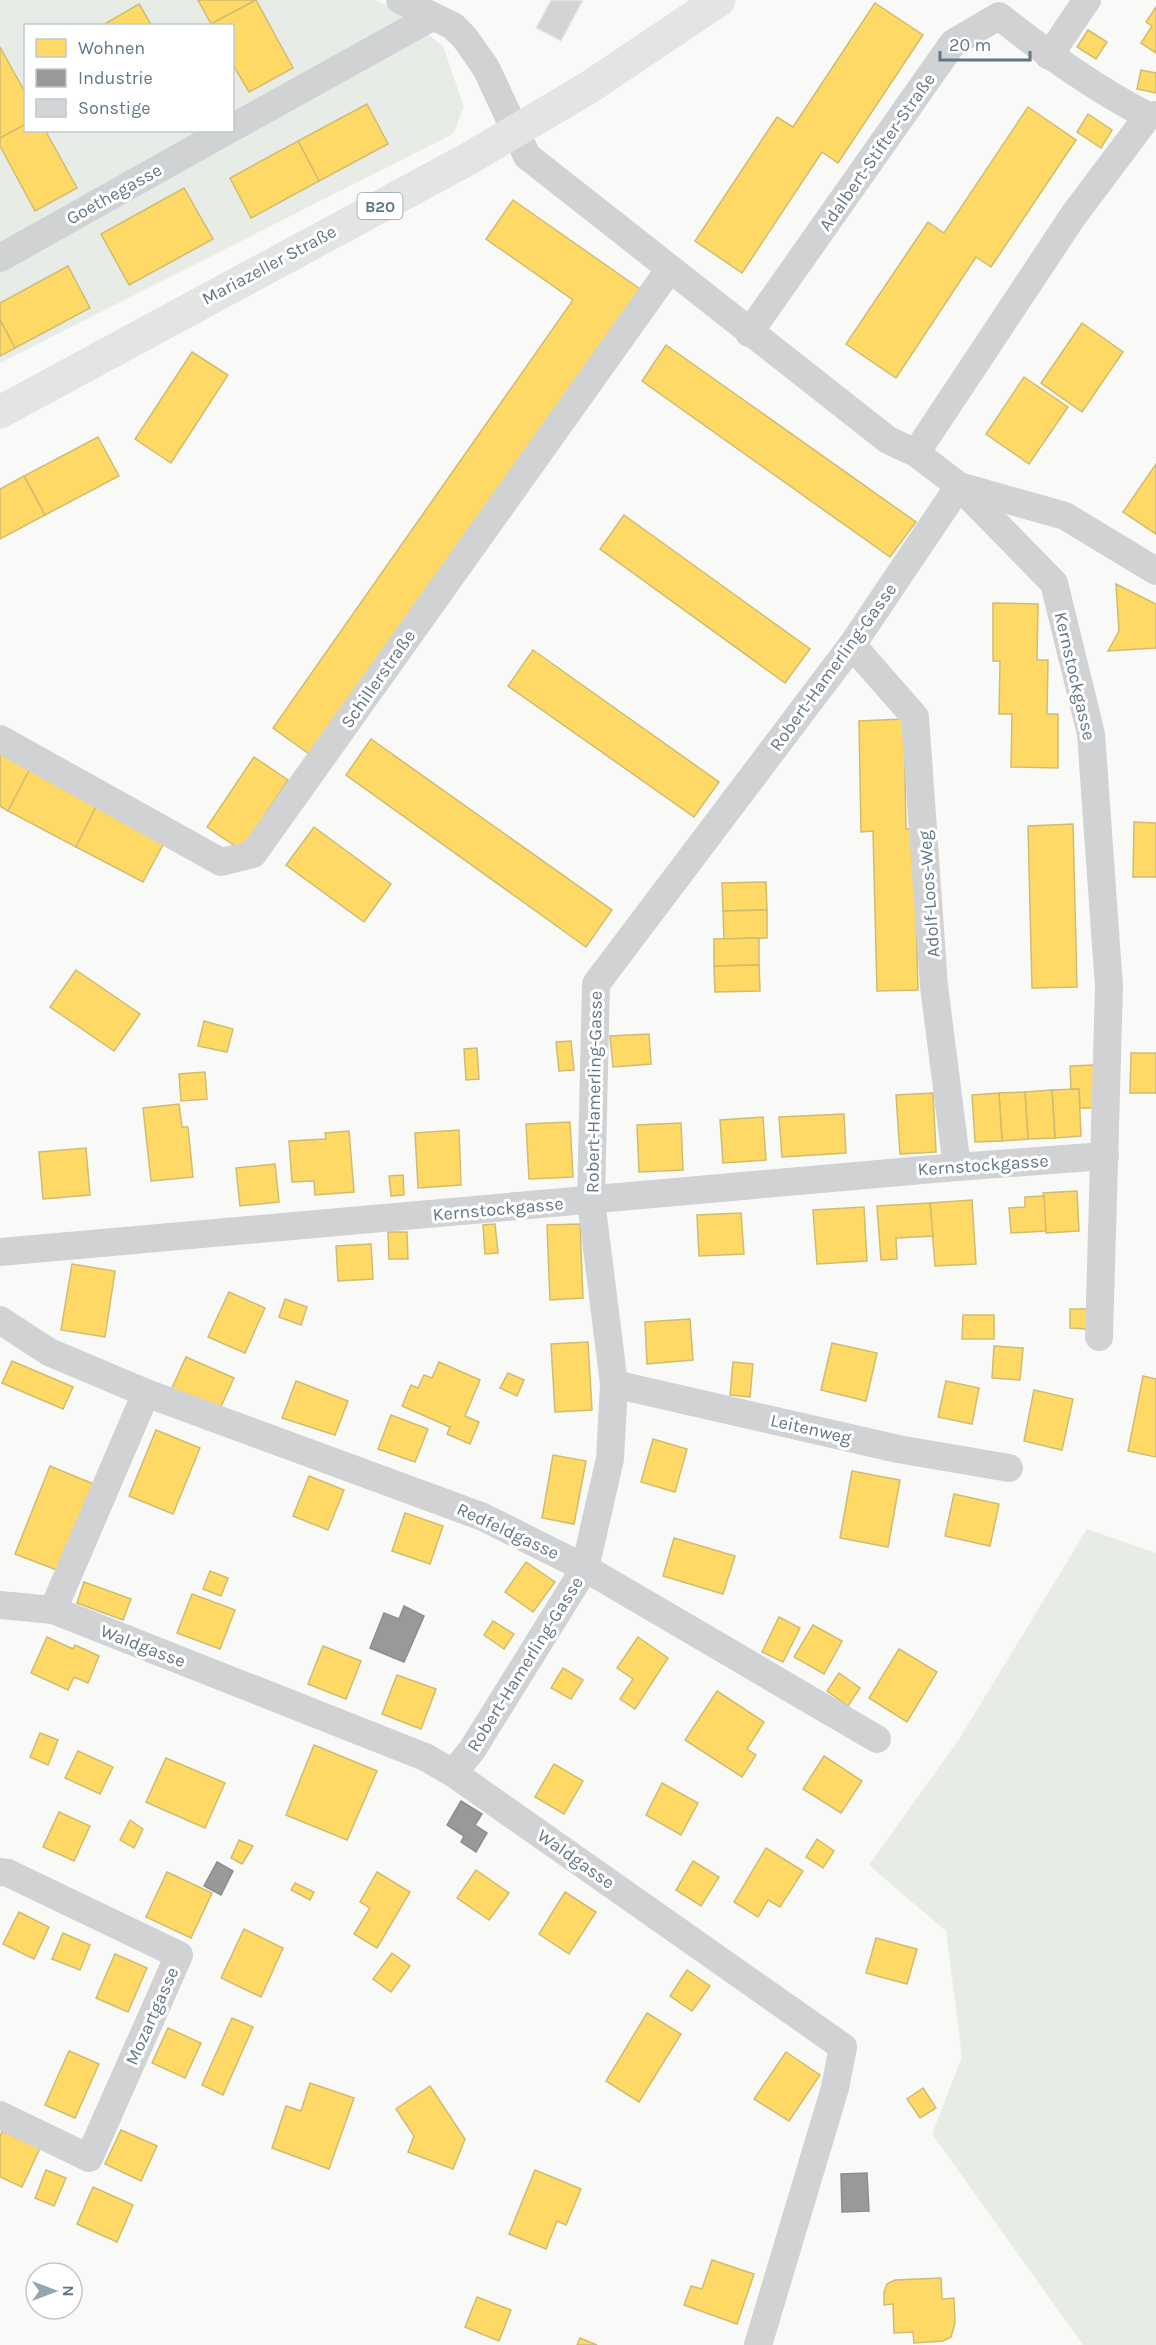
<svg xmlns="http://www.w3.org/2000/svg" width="1156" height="2345" font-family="Karla,sans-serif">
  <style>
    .green { fill: #e8ece6; fill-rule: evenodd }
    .homes { fill: #ffd966; stroke: #d0bc6f; stroke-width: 1.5 }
    .industry { fill: #999; stroke: #888f93; stroke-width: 1.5 }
    .building { fill: #d2d4d5; stroke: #e8e8e8; stroke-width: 1.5 }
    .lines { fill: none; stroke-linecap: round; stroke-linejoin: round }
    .minor { stroke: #d0d2d3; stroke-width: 28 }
    .primary { stroke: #e3e4e4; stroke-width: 33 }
    .labels { text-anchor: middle; stroke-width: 6; stroke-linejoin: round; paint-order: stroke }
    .shield { fill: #fff; stroke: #90a0aa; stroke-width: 1.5 }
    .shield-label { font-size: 16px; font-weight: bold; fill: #617785 }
    .street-label { font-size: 18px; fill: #617785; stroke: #fff }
  </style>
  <rect width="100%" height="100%" fill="#f9f9f8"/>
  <!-- green -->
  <g class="green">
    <path d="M 0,0 L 376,0 L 398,11 L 443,46 L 464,107 L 453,134 L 0,363 ZM 26,26 L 232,26 L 232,130 L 26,130 Z"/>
    <polygon points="1087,1529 1156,1553 1156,2345 1083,2345 932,2134 962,2057 946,1931 869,1865 958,1741"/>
  </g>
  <!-- homes -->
  <g class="homes">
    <polygon points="198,0 256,0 211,24"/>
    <polygon points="256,0 293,68 249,92 232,63 232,26 211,24"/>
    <polygon points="875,3 923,35 838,163 822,152 742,273 695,241 777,117 793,127"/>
    <polygon points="139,4 152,26 101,26"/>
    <polygon points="1156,7 1156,53 1141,43 1152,26 1146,22"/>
    <polygon points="1088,30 1107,42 1096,59 1077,47"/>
    <polygon points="0,47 26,94 26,124 0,138"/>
    <polygon points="1141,70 1156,73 1156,93 1137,89"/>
    <polygon points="367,104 388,144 319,181 298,141"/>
    <polygon points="1028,107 1076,140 991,267 976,257 896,378 846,344 928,222 944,233"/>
    <polygon points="1088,114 1112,130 1101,148 1077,132"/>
    <polygon points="26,124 26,130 45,130 77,188 35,211 0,146 0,138"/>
    <polygon points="298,141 319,181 251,218 230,178"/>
    <polygon points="184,188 213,239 129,285 101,234"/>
    <polygon points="513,200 640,289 312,756 273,728 573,300 486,239"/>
    <polygon points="68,266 90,308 15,348 0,320 0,303"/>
    <polygon points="0,320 15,348 0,356"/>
    <polygon points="1082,323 1123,352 1082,412 1041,383"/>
    <polygon points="666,345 916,522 890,557 642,381"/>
    <polygon points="192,352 228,375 171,463 135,439"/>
    <polygon points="1024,377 1068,407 1029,464 986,434"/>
    <polygon points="98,437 119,476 45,515 24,476"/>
    <polygon points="1156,464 1156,534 1123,512"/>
    <polygon points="24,476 45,515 0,539 0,489"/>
    <polygon points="624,515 810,649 785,683 600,549"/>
    <polygon points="1116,584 1156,604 1156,648 1108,651 1119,631"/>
    <polygon points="993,603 1038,604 1037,660 1048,660 1047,714 1058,714 1058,768 1011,767 1012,714 999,714 1000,661 993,661"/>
    <polygon points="533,650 719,782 694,817 508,686"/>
    <polygon points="904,719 906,829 914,829 918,990 877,991 873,831 861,832 859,721"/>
    <polygon points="371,739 612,910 586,947 346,775"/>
    <polygon points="0,750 31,767 8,811 0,806"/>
    <polygon points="254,757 288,780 241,850 207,827"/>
    <polygon points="31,767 98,803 76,847 8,811"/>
    <polygon points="98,803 166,839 143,882 76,847"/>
    <polygon points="1134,822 1156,823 1156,877 1133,877"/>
    <polygon points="1073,824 1077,987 1032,988 1028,826"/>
    <polygon points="314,827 391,884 364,922 286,865"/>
    <polygon points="766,882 767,910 723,911 722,883"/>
    <polygon points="767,910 767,938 724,939 723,911"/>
    <polygon points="759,938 759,965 714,966 714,939"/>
    <polygon points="759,965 760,991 715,992 714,966"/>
    <polygon points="76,970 140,1014 114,1051 50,1007"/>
    <polygon points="204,1021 233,1029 227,1052 198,1046"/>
    <polygon points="649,1034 651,1064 613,1067 610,1036"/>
    <polygon points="571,1041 574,1070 559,1071 556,1042"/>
    <polygon points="477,1048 479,1079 466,1080 464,1049"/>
    <polygon points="1131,1053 1156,1053 1156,1093 1130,1093"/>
    <polygon points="1094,1065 1096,1108 1080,1108 1079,1089 1071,1089 1070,1066"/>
    <polygon points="205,1072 207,1099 181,1101 179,1074"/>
    <polygon points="1079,1089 1081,1136 1055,1138 1052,1090"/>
    <polygon points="1052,1090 1055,1138 1028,1139 1025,1092"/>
    <polygon points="1025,1092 1028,1139 1002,1141 999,1093"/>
    <polygon points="933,1093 936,1152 900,1154 896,1095"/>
    <polygon points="999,1093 1002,1141 975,1142 972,1095"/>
    <polygon points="179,1104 182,1127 188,1127 193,1177 151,1181 143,1108"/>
    <polygon points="844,1114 846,1153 782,1157 779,1117"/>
    <polygon points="763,1117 766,1160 723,1163 720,1120"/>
    <polygon points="570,1122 573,1177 529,1179 526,1124"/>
    <polygon points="681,1123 683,1170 639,1172 637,1125"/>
    <polygon points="459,1130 461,1185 418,1188 415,1133"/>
    <polygon points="349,1131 354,1192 315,1195 314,1181 292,1182 289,1141 326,1139 325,1133"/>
    <polygon points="86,1148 90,1195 43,1199 39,1152"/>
    <polygon points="275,1164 279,1202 240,1206 236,1168"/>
    <polygon points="403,1175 404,1195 391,1196 389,1176"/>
    <polygon points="1077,1191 1079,1231 1046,1233 1043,1193"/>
    <polygon points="1044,1196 1046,1231 1011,1233 1009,1208 1025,1207 1025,1197"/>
    <polygon points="972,1200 976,1264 935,1266 930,1203"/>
    <polygon points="930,1203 933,1236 896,1238 897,1259 881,1260 877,1206"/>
    <polygon points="864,1207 867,1261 817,1264 813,1210"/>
    <polygon points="741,1213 744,1254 699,1256 697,1215"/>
    <polygon points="495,1224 498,1253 485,1254 483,1225"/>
    <polygon points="580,1224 583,1298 550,1300 547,1225"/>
    <polygon points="388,1232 407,1232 408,1259 389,1259"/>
    <polygon points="371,1244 373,1279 338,1281 336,1246"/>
    <polygon points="72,1264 115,1271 105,1337 61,1330"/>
    <polygon points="229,1292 265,1308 245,1353 208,1337"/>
    <polygon points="285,1299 307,1307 301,1325 279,1317"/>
    <polygon points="1070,1309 1088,1309 1087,1329 1070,1328"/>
    <polygon points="963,1315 994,1315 994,1339 962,1339"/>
    <polygon points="690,1319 693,1360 647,1364 645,1322"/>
    <polygon points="588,1342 592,1410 555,1412 551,1344"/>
    <polygon points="832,1343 877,1353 866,1401 821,1390"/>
    <polygon points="994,1346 1023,1348 1020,1380 992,1378"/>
    <polygon points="186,1357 234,1378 219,1411 171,1390"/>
    <polygon points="12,1361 73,1387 63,1409 2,1383"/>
    <polygon points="439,1362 480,1380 465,1416 479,1422 470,1444 447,1434 450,1427 402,1406 411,1385 418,1388 424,1375 432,1378"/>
    <polygon points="733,1362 753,1364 750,1397 730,1395"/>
    <polygon points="508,1373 524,1380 517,1396 500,1388"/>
    <polygon points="1143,1376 1156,1379 1156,1457 1128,1451"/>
    <polygon points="296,1381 348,1401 335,1435 282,1418"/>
    <polygon points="946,1381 979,1388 972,1424 938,1417"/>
    <polygon points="1034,1390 1073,1399 1062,1450 1024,1441"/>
    <polygon points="391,1415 428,1429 415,1462 378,1449"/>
    <polygon points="156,1430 200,1448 173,1514 129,1496"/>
    <polygon points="653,1439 687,1449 675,1492 641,1482"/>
    <polygon points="553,1455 586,1461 574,1524 542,1518"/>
    <polygon points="50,1466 96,1485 62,1572 15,1554"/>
    <polygon points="852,1471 900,1480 888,1547 840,1538"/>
    <polygon points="309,1476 344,1490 328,1530 293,1516"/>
    <polygon points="954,1494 999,1504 990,1546 945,1536"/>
    <polygon points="405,1513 443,1526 430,1564 392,1551"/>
    <polygon points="674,1538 735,1556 723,1594 663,1576"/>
    <polygon points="526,1562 555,1582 533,1612 505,1592"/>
    <polygon points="210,1571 228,1578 221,1596 203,1589"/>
    <polygon points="84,1582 131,1599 123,1620 77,1603"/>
    <polygon points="192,1594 235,1610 220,1649 177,1633"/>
    <polygon points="779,1617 800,1628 783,1662 762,1652"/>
    <polygon points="493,1621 514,1634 504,1649 484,1635"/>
    <polygon points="813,1625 842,1641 824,1674 794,1657"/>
    <polygon points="47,1637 73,1649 75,1645 99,1656 88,1683 74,1677 68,1690 31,1673"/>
    <polygon points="638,1637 668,1658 635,1709 620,1699 633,1679 617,1668"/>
    <polygon points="323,1646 361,1661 346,1699 308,1684"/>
    <polygon points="899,1649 937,1672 907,1722 869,1698"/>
    <polygon points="563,1668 583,1680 571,1699 551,1688"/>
    <polygon points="839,1673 860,1688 848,1706 827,1691"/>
    <polygon points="397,1675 436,1689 421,1729 382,1714"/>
    <polygon points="717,1691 764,1722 747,1749 756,1755 742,1777 685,1740"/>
    <polygon points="40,1733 58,1740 48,1765 30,1757"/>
    <polygon points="314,1745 377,1771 347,1840 286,1815"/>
    <polygon points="78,1751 113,1767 100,1794 65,1778"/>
    <polygon points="824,1756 862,1781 841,1813 803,1789"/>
    <polygon points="166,1758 225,1783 205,1828 146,1802"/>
    <polygon points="554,1764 583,1781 564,1814 535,1797"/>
    <polygon points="662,1783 698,1803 681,1835 646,1815"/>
    <polygon points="59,1812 90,1826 74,1861 43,1847"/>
    <polygon points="130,1820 143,1829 134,1848 120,1840"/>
    <polygon points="817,1839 834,1851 823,1868 806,1857"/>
    <polygon points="239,1840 253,1846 242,1864 231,1858"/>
    <polygon points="766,1848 803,1871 780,1907 768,1900 758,1917 734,1902"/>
    <polygon points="693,1861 719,1877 701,1906 676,1890"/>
    <polygon points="476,1870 509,1893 489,1920 457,1898"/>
    <polygon points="167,1872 212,1893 191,1938 146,1917"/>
    <polygon points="377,1872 410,1892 377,1948 354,1934 370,1908 360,1902"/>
    <polygon points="295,1883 314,1892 310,1900 291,1890"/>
    <polygon points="565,1892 596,1912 569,1954 539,1934"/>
    <polygon points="19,1912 49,1927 34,1959 3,1944"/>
    <polygon points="244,1929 283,1948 261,1997 221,1978"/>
    <polygon points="63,1933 90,1945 80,1970 52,1959"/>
    <polygon points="876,1938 917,1949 907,1984 866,1973"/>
    <polygon points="392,1953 410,1966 391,1992 373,1979"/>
    <polygon points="115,1954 147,1968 128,2012 96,1998"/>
    <polygon points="687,1970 710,1986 692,2011 670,1996"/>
    <polygon points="647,2013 681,2034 639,2102 606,2081"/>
    <polygon points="232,2018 253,2027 223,2095 202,2085"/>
    <polygon points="168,2028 201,2043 185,2078 152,2063"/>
    <polygon points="69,2051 99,2064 75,2118 45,2105"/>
    <polygon points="786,2052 820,2075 789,2121 754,2099"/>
    <polygon points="310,2083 354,2098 329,2169 272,2148 286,2106 301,2111"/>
    <polygon points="430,2086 465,2139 453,2169 408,2152 414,2136 396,2109"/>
    <polygon points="923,2088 936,2108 920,2118 907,2099"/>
    <polygon points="121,2130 157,2146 141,2181 105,2164"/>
    <polygon points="2,2131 40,2148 22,2187 0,2177 0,2137"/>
    <polygon points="46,2170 66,2178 54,2206 35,2198"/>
    <polygon points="535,2170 581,2189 566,2225 557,2221 546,2249 509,2234"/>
    <polygon points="93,2187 133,2205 117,2242 77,2224"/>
    <polygon points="712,2260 754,2274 737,2324 684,2305 691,2286 702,2289"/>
    <polygon points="941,2278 942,2299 954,2298 955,2323 951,2337 943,2341 914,2343 913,2332 894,2333 893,2304 884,2305 884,2292 887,2284 895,2280"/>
    <polygon points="477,2297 511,2310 499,2341 465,2327"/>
    <polygon points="580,2338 597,2345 577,2345"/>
  </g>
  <!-- industry -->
  <g class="industry">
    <polygon points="404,1606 424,1616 404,1662 370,1648 384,1613 399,1619"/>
    <polygon points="461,1801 482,1814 475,1825 487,1833 476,1852 461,1842 464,1836 447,1825"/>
    <polygon points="217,1862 233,1871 221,1895 204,1886"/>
    <polygon points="867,2173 869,2211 842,2212 841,2174"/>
  </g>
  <!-- building -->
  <polygon class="building" points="551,0 583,0 561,41 536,28"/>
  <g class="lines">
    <!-- minor -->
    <g class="minor">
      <polyline points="400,0 453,26 465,38 486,68 527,156 888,440 916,453 959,486 1065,516 1156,571"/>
      <polyline points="1049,56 1087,0"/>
      <polyline points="232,128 432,17"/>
      <polyline points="0,258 228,130"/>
      <path d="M 749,333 L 953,43 L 999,16 C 1047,54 1094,88 1148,116"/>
      <polyline points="916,453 1073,216 1148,116 1156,115"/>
      <polyline points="852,645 915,717 934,986 957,1167"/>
      <polyline points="0,739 221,862 253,854 669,270"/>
      <polyline points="0,1252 957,1167 1105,1156"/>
      <polyline points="0,1320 49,1352 146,1393 483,1517 585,1568 877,1739"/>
      <polyline points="614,1384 898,1449 1009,1468"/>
      <polyline points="0,1605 53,1610 425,1757 453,1773 843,2047 835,2088 758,2345"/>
      <polyline points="53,1610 146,1393"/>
      <polyline points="453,1773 472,1750 585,1568 610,1459 614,1384 591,1201 596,984 852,645 959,486 1054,583 1091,734 1109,987 1099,1337"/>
      <polyline points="0,1872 8,1873 179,1955 89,2158 0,2115"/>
    </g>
    <!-- primary -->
    <polyline class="primary" points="0,412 468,159 588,88 719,0"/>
  </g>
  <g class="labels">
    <!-- shield labels -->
    <rect class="shield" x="357.5" y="193" width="45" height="26" rx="4.5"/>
    <g class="shield-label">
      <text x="380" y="212">B20</text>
    </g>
    <!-- street labels -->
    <g class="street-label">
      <text transform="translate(877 152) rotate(-55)" y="6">Adalbert-Stifter-Straße</text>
      <text transform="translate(114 194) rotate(-29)" y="6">Goethegasse</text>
      <text transform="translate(269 265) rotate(-28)" y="6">Mariazeller Straße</text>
      <text transform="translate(833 667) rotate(-54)" y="6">Robert-Hamerling-Gasse</text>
      <text transform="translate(1075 676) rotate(77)" y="6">Kernstockgasse</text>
      <text transform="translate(378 679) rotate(-55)" y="6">Schillerstraße</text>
      <text transform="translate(929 894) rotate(-94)" y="6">Adolf-Loos-Weg</text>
      <text transform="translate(594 1092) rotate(-89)" y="6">Robert-Hamerling-Gasse</text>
      <text transform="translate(983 1165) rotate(-4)" y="6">Kernstockgasse</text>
      <text transform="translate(498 1209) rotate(-5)" y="6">Kernstockgasse</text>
      <text transform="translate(811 1429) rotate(13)" y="6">Leitenweg</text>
      <text transform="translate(508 1531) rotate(25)" y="6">Redfeldgasse</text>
      <text transform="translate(143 1646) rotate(21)" y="6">Waldgasse</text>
      <text transform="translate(525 1664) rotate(-58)" y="6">Robert-Hamerling-Gasse</text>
      <text transform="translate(576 1859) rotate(35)" y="6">Waldgasse</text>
      <text transform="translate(152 2016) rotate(-66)" y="6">Mozartgasse</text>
    </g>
  </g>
  <!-- legend -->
  <rect x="24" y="24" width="210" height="108" fill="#ffffff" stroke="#c0c9ce" stroke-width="1.5"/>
  <rect x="36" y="39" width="30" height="18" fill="#ffd966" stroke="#c0c9ce" stroke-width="1.5"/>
  <text x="78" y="54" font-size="18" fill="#617785">Wohnen</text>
  <rect x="36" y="69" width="30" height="18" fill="#999999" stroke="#c0c9ce" stroke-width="1.5"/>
  <text x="78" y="84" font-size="18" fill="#617785">Industrie</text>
  <rect x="36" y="99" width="30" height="18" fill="#d2d4d5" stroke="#c0c9ce" stroke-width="1.5"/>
  <text x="78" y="114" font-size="18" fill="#617785">Sonstige</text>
  <!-- north arrow -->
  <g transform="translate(54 2291) rotate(90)"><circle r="28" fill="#ffffff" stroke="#c0c9ce" stroke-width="1.5"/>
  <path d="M0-4.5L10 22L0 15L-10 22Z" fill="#96a4ad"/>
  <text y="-9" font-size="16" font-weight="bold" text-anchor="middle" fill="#617785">N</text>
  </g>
  <!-- scale -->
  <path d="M940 51v9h90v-9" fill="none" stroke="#617785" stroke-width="3"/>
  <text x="949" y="51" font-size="18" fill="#617785" stroke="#ffffff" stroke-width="4.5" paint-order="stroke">20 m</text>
</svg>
